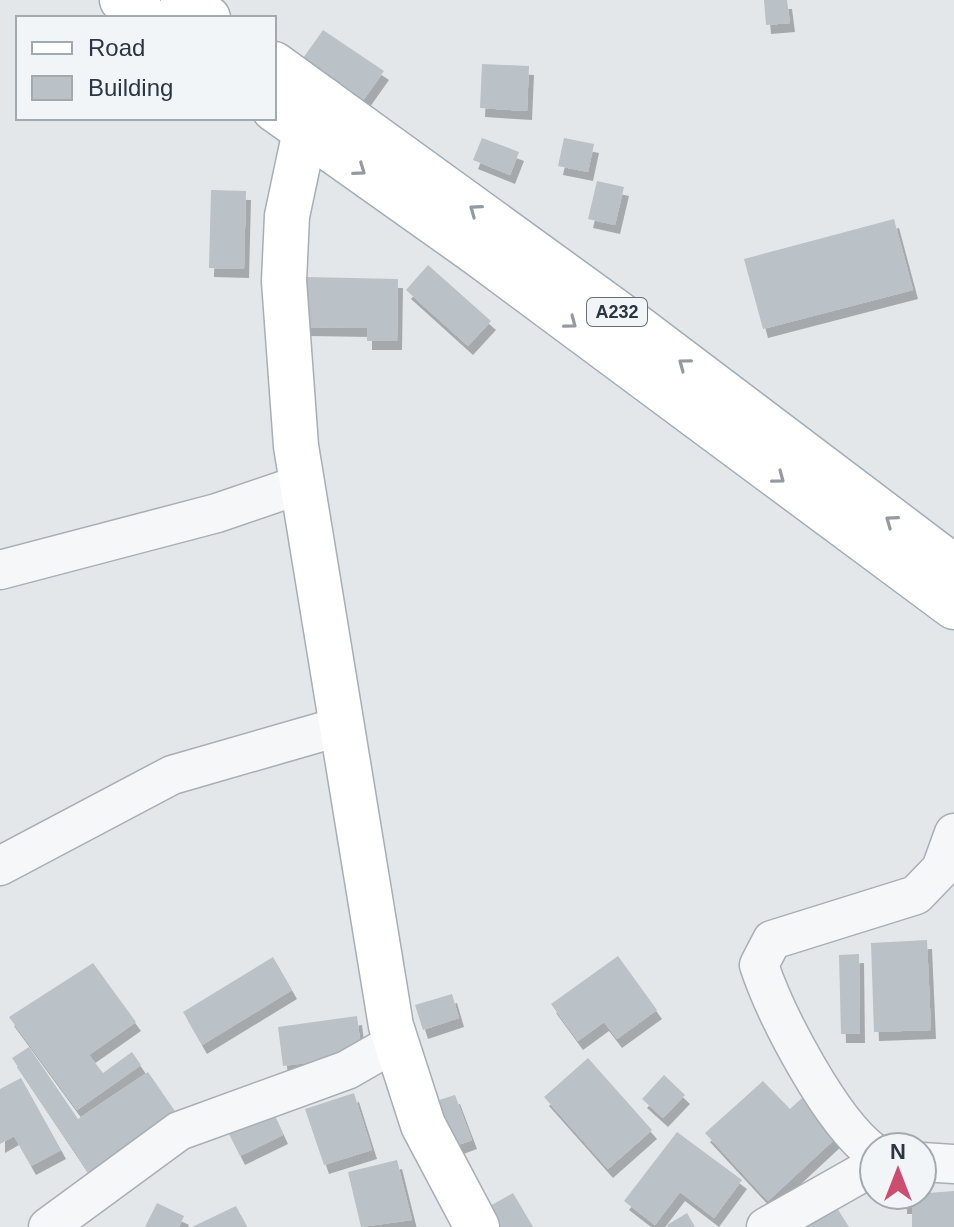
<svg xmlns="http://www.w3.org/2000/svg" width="954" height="1227" font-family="Arial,sans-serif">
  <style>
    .building { fill: #bac1c7; filter: url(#shadow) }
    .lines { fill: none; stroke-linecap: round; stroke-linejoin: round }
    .street-casing { stroke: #a8aeb4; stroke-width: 41 }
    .secondary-casing { stroke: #a8aeb4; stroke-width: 47 }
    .primary-casing { stroke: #a2adb6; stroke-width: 47 }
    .street { stroke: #f5f7f9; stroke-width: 38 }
    .secondary { stroke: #fff; stroke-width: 44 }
    .primary { stroke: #fff; stroke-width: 44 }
    .oneway { stroke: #959aa0 }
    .labels { text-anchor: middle; stroke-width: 6; stroke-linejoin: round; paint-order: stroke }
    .shield { fill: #f2f5f8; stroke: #676f79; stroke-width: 2 }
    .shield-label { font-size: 18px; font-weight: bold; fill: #2b3642 }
  </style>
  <defs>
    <filter id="shadow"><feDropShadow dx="5" dy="9" stdDeviation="0" flood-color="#0004"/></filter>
  </defs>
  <rect width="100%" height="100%" fill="#e3e7ea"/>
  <!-- building -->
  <g class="building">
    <polygon points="764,0 787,0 790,23 766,25"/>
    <polygon points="323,30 384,71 362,102 301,61"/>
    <polygon points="482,64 529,66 527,111 480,108"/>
    <polygon points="482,138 519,152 510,175 473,160"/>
    <polygon points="564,138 594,144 588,172 558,166"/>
    <polygon points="597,181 624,187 615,225 588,219"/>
    <polygon points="211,190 246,191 244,269 209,268"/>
    <polygon points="894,219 913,290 763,329 744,259"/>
    <polygon points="428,265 491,321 468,346 406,290"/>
    <polygon points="305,277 398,279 397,341 367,341 367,328 304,327"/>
    <polygon points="927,940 931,1030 874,1032 871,943"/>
    <polygon points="859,954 860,1034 841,1034 839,955"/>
    <polygon points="618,956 657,1010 617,1039 604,1022 578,1041 551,1004"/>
    <polygon points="273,957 292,990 202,1045 183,1012"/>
    <polygon points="93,963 136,1022 89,1055 103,1073 132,1052 141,1065 77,1110 9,1017"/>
    <polygon points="452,994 459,1018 423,1030 415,1005"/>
    <polygon points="357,1016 362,1056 283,1066 278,1027"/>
    <polygon points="29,1047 78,1119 148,1072 177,1114 89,1173 12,1058"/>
    <polygon points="588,1058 652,1130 608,1169 544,1097"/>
    <polygon points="664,1075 685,1095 663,1118 642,1099"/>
    <polygon points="21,1078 61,1150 31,1166 14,1136 0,1144 0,1089"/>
    <polygon points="763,1081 790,1109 802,1098 838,1136 768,1201 705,1133"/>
    <polygon points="354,1093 372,1150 324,1165 305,1109"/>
    <polygon points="455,1095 472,1140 453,1147 436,1101"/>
    <polygon points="270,1107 283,1135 240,1156 226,1128"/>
    <polygon points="677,1132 742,1180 714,1218 680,1192 655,1225 624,1201"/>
    <polygon points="397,1160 412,1220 361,1227 348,1172"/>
    <polygon points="954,1191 954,1227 912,1227 912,1205 902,1205 902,1195"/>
    <polygon points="513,1193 533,1227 500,1227 488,1207"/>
    <polygon points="832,1200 849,1227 791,1227"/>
    <polygon points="157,1203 184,1216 179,1227 145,1227"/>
    <polygon points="236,1206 247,1227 192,1227"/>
    <polygon points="687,1213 695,1227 668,1227 667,1225"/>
  </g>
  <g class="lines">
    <defs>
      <g id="street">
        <polyline points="0,570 217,513 302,484"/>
        <polyline points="0,866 172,775 342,726"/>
        <path d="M 874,1153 C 831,1122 776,1016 759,965 L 772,940 L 916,895 L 941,869 L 954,833"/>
        <polyline points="922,1162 954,1164"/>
        <polyline points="48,1227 179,1131 347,1070 396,1042"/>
        <polyline points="766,1227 874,1166"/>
      </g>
      <polyline id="secondary" points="324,100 305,131 287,216 284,281 296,446 391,1026 423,1125 477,1227"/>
      <g id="primary">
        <polyline points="122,0 147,18"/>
        <polyline points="183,0 208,18"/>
        <polyline points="274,64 630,322 954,567"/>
        <polyline points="274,109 477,253 954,607"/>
      </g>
    </defs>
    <!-- street casing -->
    <use href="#street" class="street-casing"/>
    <!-- secondary casing -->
    <use href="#secondary" class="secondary-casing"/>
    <!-- primary casing -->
    <use href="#primary" class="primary-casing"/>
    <!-- street -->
    <use href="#street" class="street"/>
    <!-- secondary -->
    <use href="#secondary" class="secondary"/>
    <!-- primary -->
    <use href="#primary" class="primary"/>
  </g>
  <!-- one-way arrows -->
  <defs><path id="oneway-chevron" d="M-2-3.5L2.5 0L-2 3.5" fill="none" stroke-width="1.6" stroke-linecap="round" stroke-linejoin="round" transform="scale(2)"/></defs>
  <g class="oneway">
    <use href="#oneway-chevron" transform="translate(360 170) rotate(35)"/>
    <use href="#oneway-chevron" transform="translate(475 210) rotate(-144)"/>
    <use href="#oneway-chevron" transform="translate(571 323) rotate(37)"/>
    <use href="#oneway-chevron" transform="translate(684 364) rotate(-143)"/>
    <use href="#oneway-chevron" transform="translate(779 478) rotate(37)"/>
    <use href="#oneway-chevron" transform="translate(891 521) rotate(-144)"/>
  </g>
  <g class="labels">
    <!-- shield labels -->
    <rect class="shield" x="587" y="298" width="60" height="28" rx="6"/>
    <g class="shield-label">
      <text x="617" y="318">A232</text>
    </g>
  </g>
  <!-- legend -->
  <rect x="16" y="16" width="260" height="104" fill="#f2f5f8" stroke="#a2a9af" stroke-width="2"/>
  <rect x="32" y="42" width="40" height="12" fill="#ffffff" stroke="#a2a9af" stroke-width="2"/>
  <text x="88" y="56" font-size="24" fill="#2b3642">Road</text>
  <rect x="32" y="76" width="40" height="24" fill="#bac1c7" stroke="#a2a9af" stroke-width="2"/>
  <text x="88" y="96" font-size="24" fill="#2b3642">Building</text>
  <!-- north arrow -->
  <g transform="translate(898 1171)"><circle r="38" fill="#f2f5f8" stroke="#a2a9af" stroke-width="2"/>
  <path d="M0-6L14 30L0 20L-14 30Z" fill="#cb4d70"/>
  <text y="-12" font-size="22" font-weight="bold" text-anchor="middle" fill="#2b3642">N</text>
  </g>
</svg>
